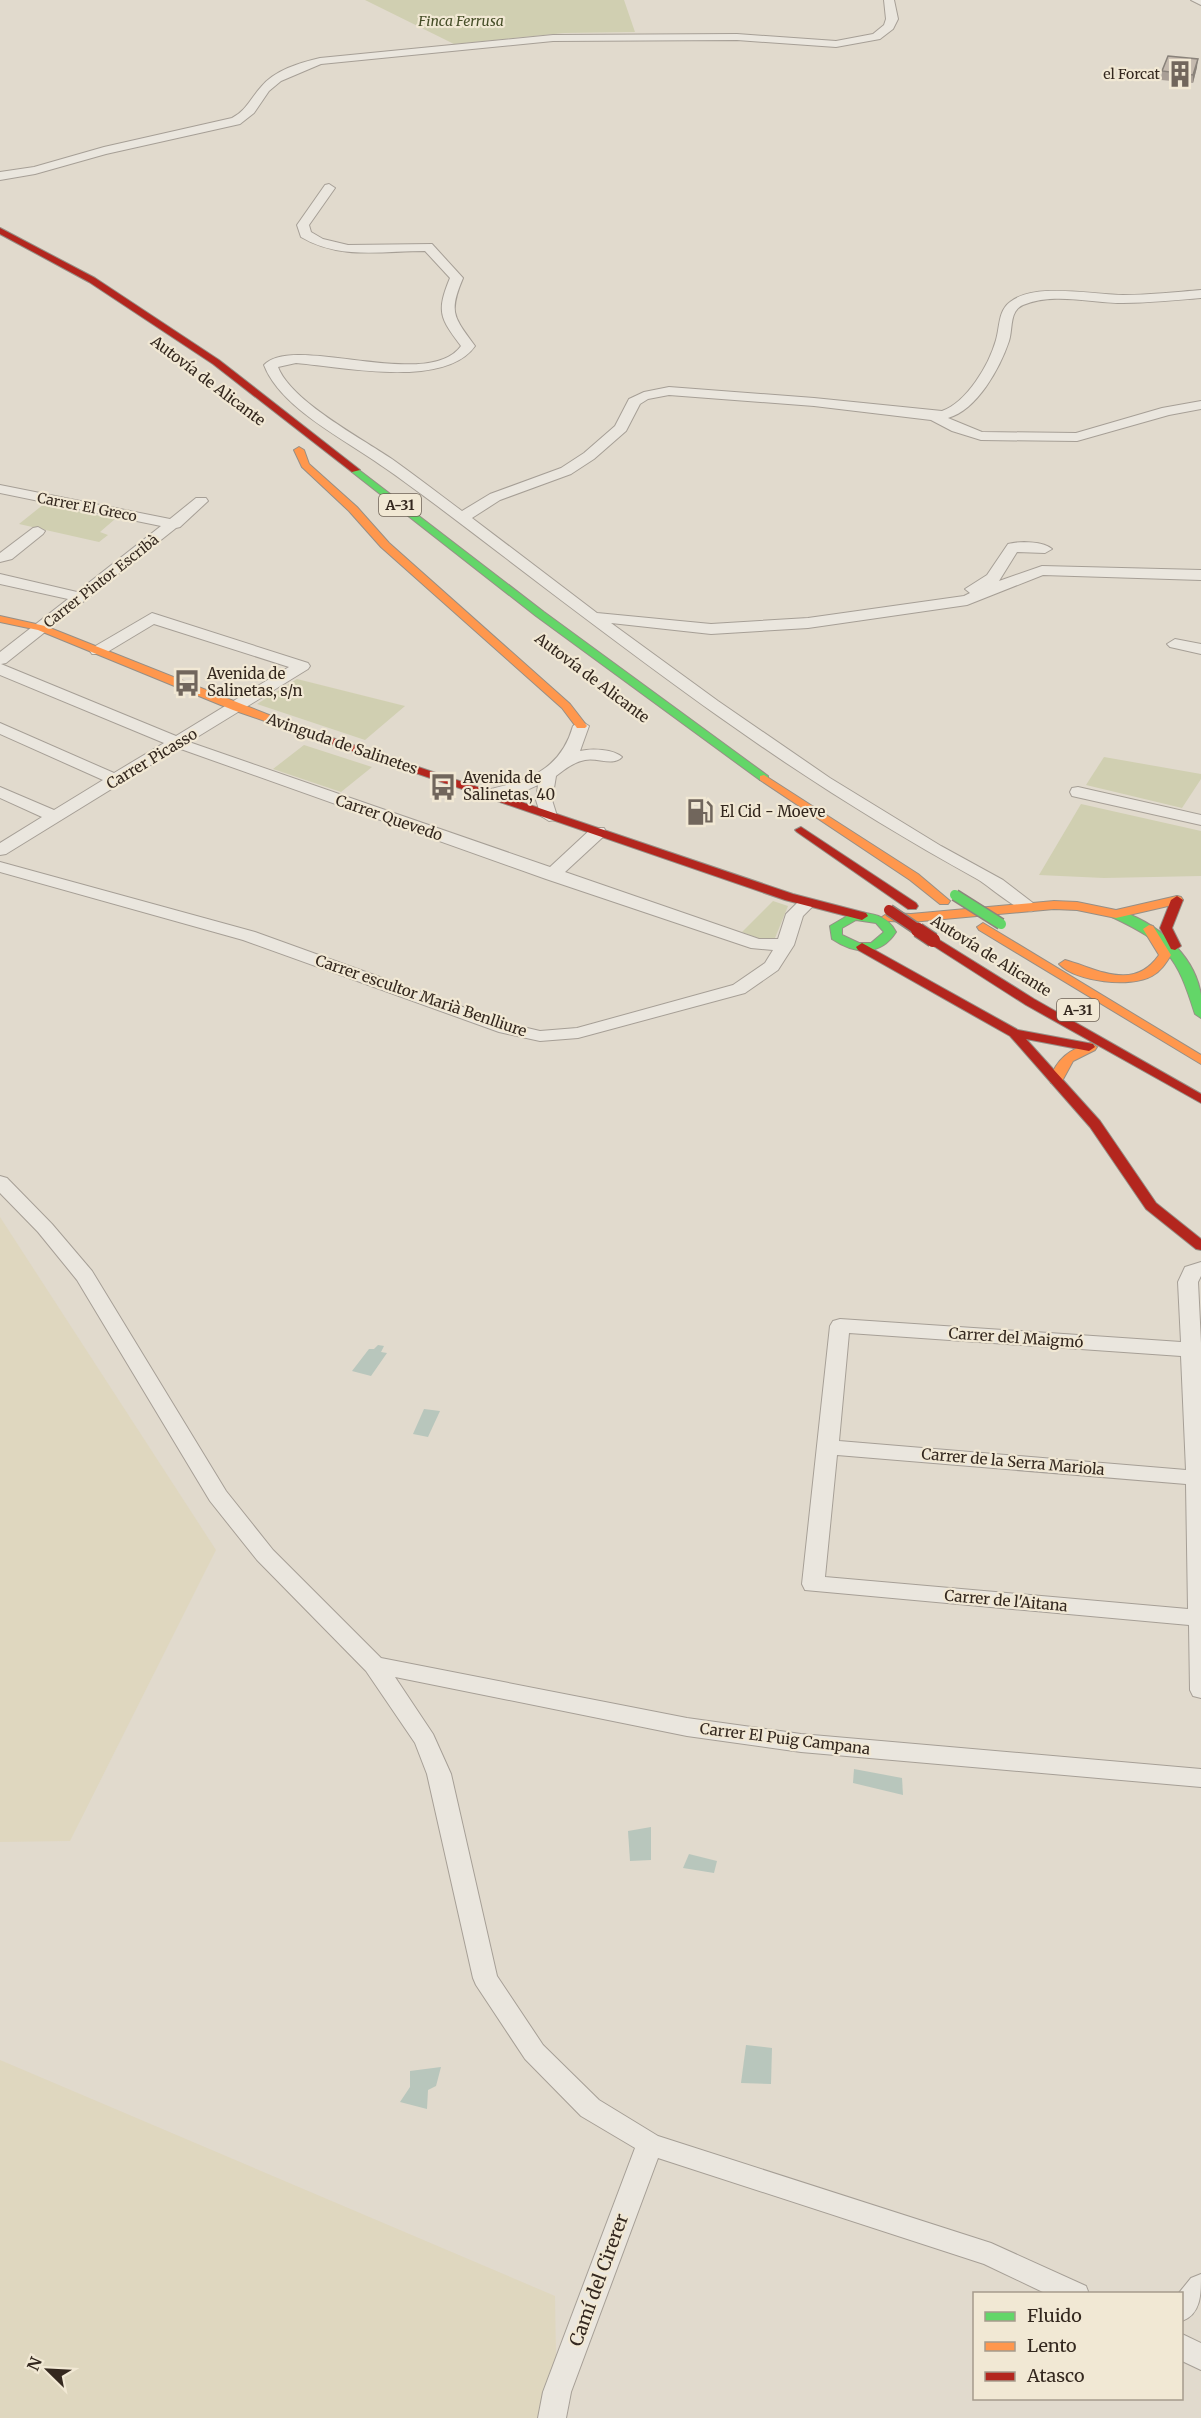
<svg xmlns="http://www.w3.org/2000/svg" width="1201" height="2418" font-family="Merriweather,serif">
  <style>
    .farmland { fill: #dfd7bf }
    .green { fill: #d0cfb1 }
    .water { fill: #b8c6bc }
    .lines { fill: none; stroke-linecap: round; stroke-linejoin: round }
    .street-casing { stroke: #a69f96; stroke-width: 2 }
    .fast-casing { stroke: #968f86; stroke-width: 2 }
    .slow-casing { stroke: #968f86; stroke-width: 2 }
    .jam-casing { stroke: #968f86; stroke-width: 2 }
    .street { fill: #eae6de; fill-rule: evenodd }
    .fast { fill: #63d668; fill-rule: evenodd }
    .slow { fill: #ff974d; fill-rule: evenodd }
    .jam { fill: #b3261e; fill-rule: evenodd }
    .fast-bridge-casing { stroke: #8c857d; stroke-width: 13; stroke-linecap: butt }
    .jam-bridge-far1-casing { stroke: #8c857d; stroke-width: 13; stroke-linecap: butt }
    .jam-bridge-casing { stroke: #8c857d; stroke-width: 16; stroke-linecap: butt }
    .fast-bridge { stroke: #63d668; stroke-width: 10 }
    .jam-bridge-far1 { stroke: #b3261e; stroke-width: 10 }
    .jam-bridge { stroke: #b3261e; stroke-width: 14 }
    .wall { fill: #a99f96 }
    .shaded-wall { fill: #89827a }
    .building { fill: #c4b9ae; stroke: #89827a; stroke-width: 1.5 }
    .labels { text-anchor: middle; stroke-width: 4.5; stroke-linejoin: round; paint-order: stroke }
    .far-park-label { font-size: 14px; font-style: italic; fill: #464e28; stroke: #f1e8d4 }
    .far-poi-label { font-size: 14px; fill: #34281f; stroke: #f1e8d4; text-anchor: end }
    .shield { fill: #f1e8d4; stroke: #6d6255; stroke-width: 1.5 }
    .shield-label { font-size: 14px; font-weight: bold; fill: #34281f }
    .far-street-label { font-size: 14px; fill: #34281f; stroke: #f1e8d4 }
    .street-label { font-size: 15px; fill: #34281f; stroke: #f1e8d4 }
    .poi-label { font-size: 15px; fill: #34281f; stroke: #f1e8d4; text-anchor: start }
    .near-street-label { font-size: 18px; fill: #34281f; stroke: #f1e8d4 }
  </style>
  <rect width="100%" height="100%" fill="#e1dacd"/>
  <!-- farmland -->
  <g class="farmland">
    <polygon points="0,1217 216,1550 70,1841 0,1842"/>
    <polygon points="0,2060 555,2296 557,2418 0,2418"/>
  </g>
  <!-- green -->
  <g class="green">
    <polygon points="365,0 624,0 635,32 564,33 454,44"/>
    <polygon points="44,504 115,519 100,532 108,535 99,542 19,524"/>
    <polygon points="297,679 405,706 365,740 257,704"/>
    <polygon points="304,745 372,767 341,792 273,769"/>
    <polygon points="1104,757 1201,774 1201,779 1182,808 1086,785"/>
    <polygon points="1081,804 1201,831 1201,876 1104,878 1039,875"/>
    <polygon points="773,901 788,906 775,938 766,941 742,932"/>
  </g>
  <!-- water -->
  <g class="water">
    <polygon points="378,1345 384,1346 381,1352 387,1353 371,1376 352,1371 369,1349 374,1349"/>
    <polygon points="424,1409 440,1411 428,1437 413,1434"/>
    <polygon points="854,1769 902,1778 903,1795 853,1783"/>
    <polygon points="651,1827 651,1860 630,1861 628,1831"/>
    <polygon points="689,1854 717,1861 714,1873 683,1868"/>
    <polygon points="746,2045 772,2048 771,2084 741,2083"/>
    <polygon points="441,2067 436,2086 428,2090 427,2109 400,2102 410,2087 410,2071"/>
  </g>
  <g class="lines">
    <defs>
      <g id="street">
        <path d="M 884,0 L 894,0 L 898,19 L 893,29 L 880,39 L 836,47 L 737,40 L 553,41 L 321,64 L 281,81 L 269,91 L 254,113 L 240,124 L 106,154 L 35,174 L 0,180 L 0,172 L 34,167 L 104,147 L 232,118 C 246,111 251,98 261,87 C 275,70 299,63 320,58 L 553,35 L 737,34 L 836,41 L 873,34 L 884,25 L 886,19 Z"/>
        <polygon points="1191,0 1201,0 1201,5"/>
        <path d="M 329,184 L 335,188 L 309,225 L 311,232 L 323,239 L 348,245 L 432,244 L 463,278 C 448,313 454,317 475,346 C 445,389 343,367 296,363 L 278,367 C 291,401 361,438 392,459 C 416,476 439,494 462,511 L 490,494 L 561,468 L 584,453 L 615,426 L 629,399 L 644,392 L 669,387 L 814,398 L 942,411 C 967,402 989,365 996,340 C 1000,327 998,311 1010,302 C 1035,282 1093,295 1123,295 C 1149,295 1175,292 1201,290 L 1201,298 C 1175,300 1149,303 1123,303 C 1092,303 1053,292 1023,305 C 1009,311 1013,329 1009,341 C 1000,368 977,410 948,418 L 982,432 L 1076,433 L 1162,408 L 1201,401 L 1201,409 L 1169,415 L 1077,441 L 981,440 L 952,431 L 931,420 L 814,406 L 669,395 L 648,399 L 640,404 L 626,431 L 594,459 L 571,474 L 500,500 L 472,518 L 597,613 L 711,624 L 808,618 L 964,596 L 970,593 L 965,589 L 987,575 L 1008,544 C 1019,541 1044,541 1052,549 L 1045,553 L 1017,552 L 999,581 L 1042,566 L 1201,570 L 1201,580 L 1043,575 L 967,605 L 808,628 L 711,634 L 611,623 L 718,701 L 830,778 L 941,846 L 1003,880 L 1033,903 L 1036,907 L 1033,911 C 1019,914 991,887 977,879 C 892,832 810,781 731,725 C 630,654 534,579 436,505 C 418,492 400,478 382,466 C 346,440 280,408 264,365 C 293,333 428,392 461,346 C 440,318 436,312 450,278 L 425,251 C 381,251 340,260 301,237 L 297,225 L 325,185 Z"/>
        <polygon points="0,485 170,519 196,498 206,498 208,501 180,527 176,528 6,663 1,664 176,736 289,667 154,624 104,654 92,654 90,651 92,648 152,613 308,663 310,666 308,669 189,742 550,867 592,828 604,828 606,832 604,836 565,872 759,939 778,939 786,914 799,901 811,901 814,905 803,916 794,945 778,970 745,993 578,1038 540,1041 499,1032 243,940 0,872 0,862 255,932 510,1024 540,1031 577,1028 733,985 765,963 773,950 751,948 546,879 178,748 6,854 0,855 0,843 42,817 0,798 0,787 54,810 103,780 0,734 0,723 114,773 164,743 0,675 0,652 68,599 0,584 0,574 77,592 161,526 0,493"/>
        <polygon points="38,527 45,531 43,534 12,559 0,562 0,553 33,528"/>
        <polygon points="1175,639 1201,644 1201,654 1170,647 1167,644"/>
        <path d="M 581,721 L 589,726 L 580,751 C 591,748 614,749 622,757 C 613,767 597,757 585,760 C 574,762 565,769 556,776 L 552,800 L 557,816 L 555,820 L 549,821 L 541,816 L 536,800 L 538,785 C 523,792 500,803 483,799 L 481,795 L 483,791 C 526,781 560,772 573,726 Z"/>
        <polygon points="1078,787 1201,815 1201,825 1072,796 1070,792 1072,788"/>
        <polygon points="0,1176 7,1178 52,1224 92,1271 226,1491 273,1550 381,1658 687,1718 801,1734 1201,1769 1201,1787 801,1752 687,1736 395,1677 433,1734 451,1774 497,1976 543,2045 599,2100 658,2136 991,2243 1086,2286 1089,2294 1047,2294 984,2264 658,2158 571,2392 566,2418 538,2418 543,2392 635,2148 581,2116 525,2059 476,1985 473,1978 427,1774 415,1743 366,1671 257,1560 210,1501 77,1280 38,1232 0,1193"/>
        <path d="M 1201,1262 L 1201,1276 L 1198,1282 L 1201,1343 L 1201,1698 L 1193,1696 L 1190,1690 L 1189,1625 L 805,1590 L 802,1584 L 830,1326 L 833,1321 L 840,1319 L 1181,1342 L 1178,1282 L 1185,1267 ZM 849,1333 L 1181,1356 L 1186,1470 L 839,1441 ZM 837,1455 L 1186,1484 L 1188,1609 L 825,1577 Z"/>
        <path d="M 1201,2274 C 1201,2295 1201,2314 1182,2321 L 1182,2294 L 1178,2294 L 1191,2278 Z"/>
        <polygon points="1182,2334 1201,2343 1201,2370 1182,2361"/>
      </g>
      <g id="fast">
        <polygon points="355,467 544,612 768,776 768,780 760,780 536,616 352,472 352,468"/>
        <path d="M 1116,910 C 1154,920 1195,954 1201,995 C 1201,1002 1201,1010 1201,1018 L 1195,1014 C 1177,956 1167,943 1112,917 L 1110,914 L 1112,911 Z"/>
        <path d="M 854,912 C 872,913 887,915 896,932 C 880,957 854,954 832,939 L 830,926 ZM 856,920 L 876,923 L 884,932 L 871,943 L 859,943 L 842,935 L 842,928 Z"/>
      </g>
      <g id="slow">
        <polygon points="299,447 304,450 309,464 357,507 389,543 570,704 587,726 585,728 577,728 562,708 381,547 349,511 302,467 294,450"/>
        <polygon points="0,616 45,626 312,732 306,735 302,734 233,710 38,630 0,622"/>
        <polygon points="764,775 918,874 950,901 948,904 940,904 910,880 760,780 760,776"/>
        <polygon points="1177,896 1181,897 1183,900 1181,903 1116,918 1077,910 1054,909 911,922 888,921 882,917 888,913 911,914 1054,901 1077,902 1116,910"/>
        <polygon points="983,923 1201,1055 1201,1064 979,930 977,927"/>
        <path d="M 1149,925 L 1153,926 L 1171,955 C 1166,963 1161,971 1152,976 C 1131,988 1076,982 1059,964 L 1065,960 C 1098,969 1133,992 1159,955 L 1143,929 Z"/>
        <path d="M 1091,1043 L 1097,1047 L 1095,1050 L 1073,1061 L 1061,1083 L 1051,1083 L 1050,1080 C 1056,1059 1070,1049 1091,1043 Z"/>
      </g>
      <g id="jam">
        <polygon points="0,228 95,278 219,360 360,470 352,472 213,364 89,282 0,234"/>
        <polygon points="306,729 793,894 866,913 868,916 862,920 785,900 302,734 302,730"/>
        <polygon points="801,827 916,903 918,906 916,909 908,909 797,832 795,830"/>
        <polygon points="1177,896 1183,900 1172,928 1181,946 1175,950 1171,949 1160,928 1171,900"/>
        <polygon points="933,936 1034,999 1201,1094 1201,1103 1026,1005 929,943 927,940 929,937"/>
        <polygon points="862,943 1018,1030 1093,1044 1095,1047 1089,1051 1026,1039 1100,1121 1156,1203 1201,1239 1201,1250 1196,1249 1146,1209 1090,1127 1010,1036 858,950 856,947"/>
      </g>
    </defs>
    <!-- street casing -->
    <use href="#street" class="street-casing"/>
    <!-- fast casing -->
    <use href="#fast" class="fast-casing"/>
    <!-- slow casing -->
    <use href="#slow" class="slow-casing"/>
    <!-- jam casing -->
    <use href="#jam" class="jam-casing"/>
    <!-- street -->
    <use href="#street" class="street"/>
    <!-- fast -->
    <use href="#fast" class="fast"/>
    <!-- slow -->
    <use href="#slow" class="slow"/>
    <!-- jam -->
    <use href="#jam" class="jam"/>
    <defs>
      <polyline id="fast-bridge" points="955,895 1001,924"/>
      <polyline id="jam-bridge-far1" points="889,910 920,931"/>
      <polyline id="jam-bridge" points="918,930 933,940"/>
    </defs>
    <!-- fast-bridge casing -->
    <use href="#fast-bridge" class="fast-bridge-casing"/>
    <!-- jam-bridge-far1 casing -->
    <use href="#jam-bridge-far1" class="jam-bridge-far1-casing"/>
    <!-- jam-bridge casing -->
    <use href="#jam-bridge" class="jam-bridge-casing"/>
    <!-- fast-bridge -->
    <use href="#fast-bridge" class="fast-bridge"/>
    <!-- jam-bridge-far1 -->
    <use href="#jam-bridge-far1" class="jam-bridge-far1"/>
    <!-- jam-bridge -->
    <use href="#jam-bridge" class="jam-bridge"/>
  </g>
  <!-- wall -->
  <polygon class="wall" points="1197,67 1193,83 1161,80 1162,71"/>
  <!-- shaded-wall -->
  <polygon class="shaded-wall" points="1198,59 1197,67 1193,83 1193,75"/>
  <!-- building -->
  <polygon class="building" points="1168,56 1198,59 1193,75 1162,71"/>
  <!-- icons -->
  <defs>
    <symbol id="building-bare" viewBox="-9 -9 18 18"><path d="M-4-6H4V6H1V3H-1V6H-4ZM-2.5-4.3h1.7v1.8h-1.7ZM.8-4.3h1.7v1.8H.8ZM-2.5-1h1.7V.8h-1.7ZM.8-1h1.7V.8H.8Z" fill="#71665c" stroke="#f1e8d4" stroke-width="2.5" paint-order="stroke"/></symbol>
    <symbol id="bus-bare" viewBox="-9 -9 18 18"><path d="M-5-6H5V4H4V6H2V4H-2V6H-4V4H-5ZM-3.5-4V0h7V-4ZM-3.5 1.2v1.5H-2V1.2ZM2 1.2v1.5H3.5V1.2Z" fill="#71665c" stroke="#f1e8d4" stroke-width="2.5" paint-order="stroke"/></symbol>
    <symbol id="fuel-bare" viewBox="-9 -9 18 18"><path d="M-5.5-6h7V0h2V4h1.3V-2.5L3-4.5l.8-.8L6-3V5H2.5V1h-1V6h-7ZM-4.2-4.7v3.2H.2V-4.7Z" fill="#71665c" stroke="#f1e8d4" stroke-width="2.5" paint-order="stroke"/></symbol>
  </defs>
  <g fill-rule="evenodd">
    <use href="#building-bare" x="1161" y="55" width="38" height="38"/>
    <use href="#bus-bare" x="168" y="664" width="38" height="38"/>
    <use href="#bus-bare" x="424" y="768" width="38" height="38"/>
    <use href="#fuel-bare" x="681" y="793" width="38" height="38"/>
  </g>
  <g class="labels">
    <!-- far-park labels -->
    <g class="far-park-label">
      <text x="461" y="26">Finca Ferrusa</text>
    </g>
    <!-- far-poi labels -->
    <g class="far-poi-label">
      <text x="1160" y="79">el Forcat</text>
    </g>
    <!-- shield labels -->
    <g class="shield">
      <rect x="379" y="494" width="42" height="22" rx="4.5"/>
      <rect x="1057" y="999" width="42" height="22" rx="4.5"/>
    </g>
    <g class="shield-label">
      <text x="400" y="510">A-31</text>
      <text x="1078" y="1015">A-31</text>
    </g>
    <!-- far-street labels -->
    <g class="far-street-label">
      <text transform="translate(87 507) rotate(11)" y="5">Carrer El Greco</text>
      <text transform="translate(101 581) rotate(-38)" y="5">Carrer Pintor Escribà</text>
    </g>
    <!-- street labels -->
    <g class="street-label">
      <text transform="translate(208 381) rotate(37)" y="5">Autovía de Alicante</text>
      <text transform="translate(592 678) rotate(37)" y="5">Autovía de Alicante</text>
      <text transform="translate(342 744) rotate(19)" y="5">Avinguda de Salinetes</text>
      <text transform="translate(152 759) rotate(-31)" y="5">Carrer Picasso</text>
      <text transform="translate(389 818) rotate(19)" y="5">Carrer Quevedo</text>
      <text transform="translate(991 956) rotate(32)" y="5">Autovía de Alicante</text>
      <text transform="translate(421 996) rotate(19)" y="5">Carrer escultor Marià Benlliure</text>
      <text transform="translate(1016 1338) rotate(4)" y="5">Carrer del Maigmó</text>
      <text transform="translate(1013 1462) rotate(5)" y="5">Carrer de la Serra Mariola</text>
      <text transform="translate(1006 1601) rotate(5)" y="5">Carrer de l'Aitana</text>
      <text transform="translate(785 1739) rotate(7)" y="5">Carrer El Puig Campana</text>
    </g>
    <!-- poi labels -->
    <g class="poi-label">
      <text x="207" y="679">Avenida de<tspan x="207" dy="17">Salinetas, s/n</tspan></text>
      <text x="463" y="783">Avenida de<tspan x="463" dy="17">Salinetas, 40</tspan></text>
      <text x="720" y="817">El Cid - Moeve</text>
    </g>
    <!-- near-street labels -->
    <g class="near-street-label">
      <text transform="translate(599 2280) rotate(-70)" y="6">Camí del Cirerer</text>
    </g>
  </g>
  <!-- legend -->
  <rect x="973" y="2292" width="210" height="108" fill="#f1e8d4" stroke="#a59b8c" stroke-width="1.5"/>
  <rect x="985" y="2312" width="30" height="9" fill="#63d668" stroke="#a59b8c" stroke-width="1.5"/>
  <text x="1027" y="2322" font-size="18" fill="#34281f">Fluido</text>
  <rect x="985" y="2342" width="30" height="9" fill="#ff974d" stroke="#a59b8c" stroke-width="1.5"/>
  <text x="1027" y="2352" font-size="18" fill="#34281f">Lento</text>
  <rect x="985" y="2372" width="30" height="9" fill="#b3261e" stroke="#a59b8c" stroke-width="1.5"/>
  <text x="1027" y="2382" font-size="18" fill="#34281f">Atasco</text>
  <!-- north arrow -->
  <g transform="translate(48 2370) rotate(294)" stroke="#f1e8d4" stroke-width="4.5" paint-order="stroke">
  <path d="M0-4.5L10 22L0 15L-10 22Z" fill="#34281f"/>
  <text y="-9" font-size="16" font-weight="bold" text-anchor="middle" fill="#34281f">N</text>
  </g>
</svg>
